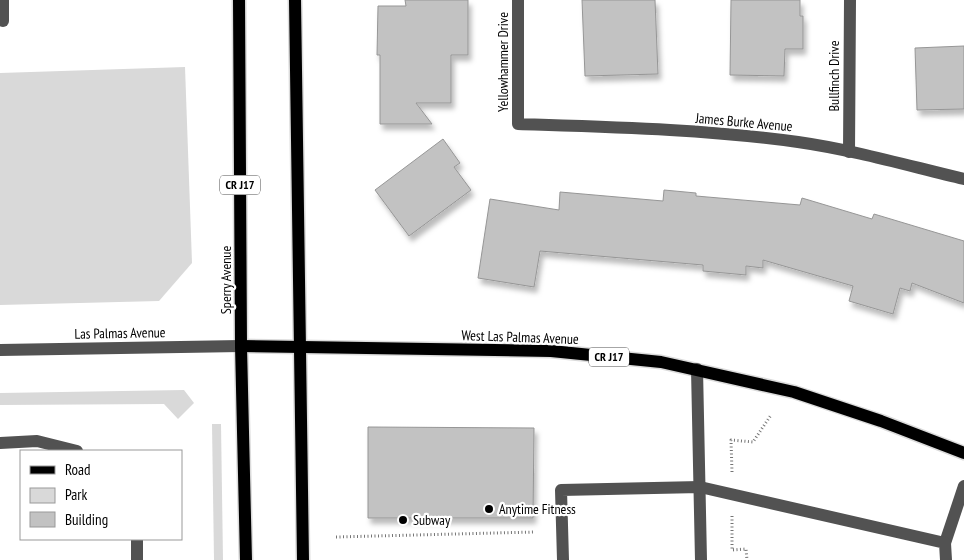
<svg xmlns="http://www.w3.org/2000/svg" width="964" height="560" font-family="'PT Sans Narrow',sans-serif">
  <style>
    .green { fill: #d9d9d9 }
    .building { fill: #c2c2c2; stroke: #969696; filter: url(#shadow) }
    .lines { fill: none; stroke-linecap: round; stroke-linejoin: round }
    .major-casing { stroke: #dbdbdb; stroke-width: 15 }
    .path { stroke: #747474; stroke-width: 3; stroke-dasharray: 1 2.5; stroke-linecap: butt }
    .minor { stroke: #525252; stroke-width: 12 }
    .major { stroke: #000; stroke-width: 12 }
    .poi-dot { fill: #000; stroke: #fff; stroke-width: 2 }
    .labels { text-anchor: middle; stroke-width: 4.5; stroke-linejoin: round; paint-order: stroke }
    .shield { fill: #fff; stroke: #4c4c4c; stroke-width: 1 }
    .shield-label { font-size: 12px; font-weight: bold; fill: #000 }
    .street-label { font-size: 14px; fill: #000; stroke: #fff }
    .poi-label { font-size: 14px; fill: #000; stroke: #fff; text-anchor: start }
  </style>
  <defs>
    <filter id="shadow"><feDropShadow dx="3" dy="5.5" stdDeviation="2.5" flood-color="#0004"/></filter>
  </defs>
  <rect width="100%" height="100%" fill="#fff"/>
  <!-- green -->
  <g class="green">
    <polygon points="185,67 192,263 159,301 0,305 0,73"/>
    <polygon points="184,390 194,403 178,419 164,404 0,405 0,393"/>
    <polygon points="212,424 221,424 223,560 214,560"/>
  </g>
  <!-- building -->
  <g class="building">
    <polygon points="405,0 468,0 468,55 451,55 451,103 416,103 432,124 380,124 380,55 377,55 378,6 406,6"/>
    <polygon points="582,0 655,0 658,74 585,76"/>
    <polygon points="731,0 800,0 800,16 803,16 803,49 785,49 784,76 730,75"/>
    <polygon points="964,46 964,109 917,110 915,48"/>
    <polygon points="443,139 460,163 454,167 471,190 409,236 375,190"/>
    <polygon points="664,190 696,193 696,196 800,205 802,198 872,219 874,214 964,241 964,303 912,283 910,291 900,288 893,314 849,301 853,286 763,260 763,268 746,266 746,275 703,271 703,265 540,251 534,287 478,278 490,199 559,210 560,192 663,201"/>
    <polygon points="368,427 534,428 533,518 368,518"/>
  </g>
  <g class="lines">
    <defs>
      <g id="major">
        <polyline points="239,0 241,346 246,560"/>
        <polyline points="295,0 303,560"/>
        <polyline points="241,346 551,351 661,362 794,392 881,421 964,453"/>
      </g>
    </defs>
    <!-- major casing -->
    <use href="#major" class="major-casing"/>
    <!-- path -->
    <g class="path">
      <polyline points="732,472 731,440 753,442 771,415"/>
      <polyline points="732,516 732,550 746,549 747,560"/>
      <polyline points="336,537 535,532"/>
    </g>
    <!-- minor -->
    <g class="minor">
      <polyline points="3,0 3,21"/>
      <path d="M 518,0 L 518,124 C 611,127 705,129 798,142 C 854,150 909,166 964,179"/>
      <polyline points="849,152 850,0"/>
      <polyline points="0,350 241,346"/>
      <polyline points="697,369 701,560"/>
      <polyline points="0,443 37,441 77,451"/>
      <polyline points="137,539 137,560"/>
      <polyline points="945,543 964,486"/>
      <polyline points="563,560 561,490 700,487 945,543 946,560"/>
    </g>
    <!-- major -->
    <use href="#major" class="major"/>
  </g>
  <!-- markers -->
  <g class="poi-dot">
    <circle cx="489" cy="509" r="5"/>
    <circle cx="403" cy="520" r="5"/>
  </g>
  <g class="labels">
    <!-- shield labels -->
    <g class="shield">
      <rect x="220" y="175.5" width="40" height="19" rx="4"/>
      <rect x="589" y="347.5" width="40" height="19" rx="4"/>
    </g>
    <g class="shield-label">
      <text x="240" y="189">CR J17</text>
      <text x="609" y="361">CR J17</text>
    </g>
    <!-- street labels -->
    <g class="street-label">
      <text transform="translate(503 62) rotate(-90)" y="5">Yellowhammer Drive</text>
      <text transform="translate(834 76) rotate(-90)" y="5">Bullfinch Drive</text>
      <text transform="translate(744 122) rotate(5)" y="5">James Burke Avenue</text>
      <text transform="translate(226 280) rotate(-90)" y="5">Sperry Avenue</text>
      <text transform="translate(120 333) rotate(-1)" y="5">Las Palmas Avenue</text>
      <text transform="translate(520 337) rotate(2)" y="5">West Las Palmas Avenue</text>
    </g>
    <!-- poi labels -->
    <g class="poi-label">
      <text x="499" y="514">Anytime Fitness</text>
      <text x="413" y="525">Subway</text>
    </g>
  </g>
  <!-- legend -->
  <rect x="20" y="450" width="162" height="90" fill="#ffffff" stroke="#999999"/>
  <rect x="30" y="466" width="25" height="8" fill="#000000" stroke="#999999"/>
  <text x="65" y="475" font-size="15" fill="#000000">Road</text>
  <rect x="30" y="488" width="25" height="15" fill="#d9d9d9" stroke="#999999"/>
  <text x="65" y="500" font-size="15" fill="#000000">Park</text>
  <rect x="30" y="512" width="25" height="15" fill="#c2c2c2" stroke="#999999"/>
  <text x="65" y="525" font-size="15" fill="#000000">Building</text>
</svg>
